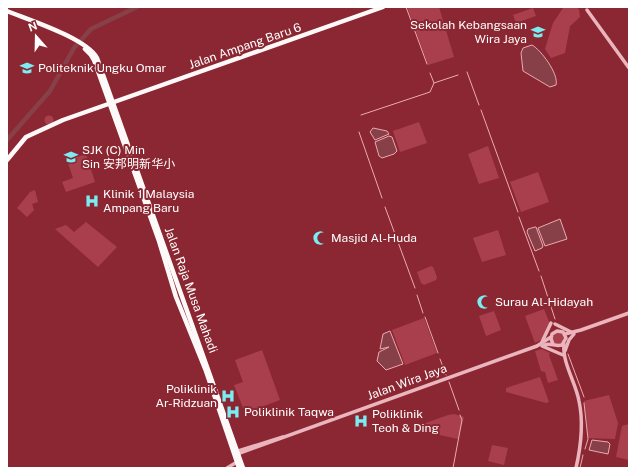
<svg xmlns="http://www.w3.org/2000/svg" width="636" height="475" font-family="'Public Sans','Noto Sans SC',sans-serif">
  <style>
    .green { fill: #a93f4d }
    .water { fill: #884048; stroke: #eaaab3 }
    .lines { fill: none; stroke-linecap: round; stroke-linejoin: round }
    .stream { stroke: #eaaab3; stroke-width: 1 }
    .river { stroke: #884048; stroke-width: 4.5 }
    .minor { stroke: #eab5bc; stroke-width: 3.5 }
    .major { stroke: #fef9f9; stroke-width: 4.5 }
    .labels { text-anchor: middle; stroke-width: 4; stroke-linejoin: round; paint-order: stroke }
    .poi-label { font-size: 12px; fill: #fff; stroke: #8b2732; text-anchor: start }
    .street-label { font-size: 12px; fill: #fff; stroke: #8b2732 }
  </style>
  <rect width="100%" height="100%" fill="#8b2732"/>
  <!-- green -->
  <g class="green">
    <polygon points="407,7 439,7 454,57 428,65"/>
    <polygon points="575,7 579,9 580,17 570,26 565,53 551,58 545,49 553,23 563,8"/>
    <polygon points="533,8 536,16 516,23 513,15"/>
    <circle cx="49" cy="120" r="4.5"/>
    <polygon points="419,122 427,143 400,152 393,131"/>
    <polygon points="488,146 499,178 479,184 468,154"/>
    <polygon points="86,154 95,182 66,192 62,182 73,178 67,160"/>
    <polygon points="538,172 549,202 521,212 510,182"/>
    <polygon points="35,190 38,202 32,204 34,210 27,217 17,208 30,192"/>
    <polygon points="86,222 117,247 98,267 55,229 66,225 74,232"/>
    <polygon points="498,230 506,255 482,262 473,238"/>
    <polygon points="431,266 433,267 437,277 436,280 424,285 421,283 417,272"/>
    <polygon points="544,309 550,324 541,340 535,343 525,316"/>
    <polygon points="494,311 501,330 486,336 479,316"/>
    <polygon points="424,318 437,353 405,365 392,330"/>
    <polygon points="555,333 562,333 565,339 561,345 553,343 552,338"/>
    <polygon points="542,349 550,353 549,355 558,380 548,383 545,372 541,371 535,351"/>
    <polygon points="262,350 280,400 245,413 234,385 243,382 235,360"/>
    <polygon points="540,377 549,402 546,403 506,392 506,388"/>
    <polygon points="609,395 618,423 615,439 588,438 584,401"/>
    <polygon points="454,414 464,417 458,439 426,432 423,424 448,415"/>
    <polygon points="629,424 629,460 616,457 622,426"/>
    <polygon points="492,445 508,448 504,465 488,461"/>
  </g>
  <!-- water -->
  <g class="water">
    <path d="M 532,45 C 541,50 559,74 556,85 L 550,87 L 523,71 L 521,53 L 523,48 Z"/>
    <polygon points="373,128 387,131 389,134 375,140 370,132"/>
    <polygon points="389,136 392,137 397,151 394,154 382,158 379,156 375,142"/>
    <polygon points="560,219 567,239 545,246 538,228"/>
    <polygon points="535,227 536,227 543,246 542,248 535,251 527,232 528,229"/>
    <polygon points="390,331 403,364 386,370 377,361 379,352 389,347 380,349 383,334"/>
    <polygon points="592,440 608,442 610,444 608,454 589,450"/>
  </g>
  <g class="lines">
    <!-- stream -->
    <g class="stream">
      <polyline points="406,7 427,64"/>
      <polyline points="467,72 479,105"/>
      <polyline points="434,83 458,75"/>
      <polyline points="481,110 518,212"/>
      <polyline points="361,115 430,92 434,83 430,73"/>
      <polyline points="359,132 382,198"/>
      <polyline points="385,207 415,288"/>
      <polyline points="519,217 539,271"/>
      <polyline points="541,276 555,319"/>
      <polyline points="417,295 423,313"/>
      <polyline points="425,317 438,353"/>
      <polyline points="568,354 584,397"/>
      <polyline points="440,359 446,375"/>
      <polyline points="449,382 459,410"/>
      <polyline points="584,403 588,439 585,449"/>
      <polyline points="453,468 462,420 460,415"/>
      <polyline points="580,468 583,455"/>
    </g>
    <!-- river -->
    <polyline class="river" points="7,140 50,91 74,48 91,29 137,7"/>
    <!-- minor -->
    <g class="minor">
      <polyline points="587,10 629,68"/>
      <polyline points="555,324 571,332"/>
      <polyline points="565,334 581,330 629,313"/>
      <polyline points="542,342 551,323"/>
      <path d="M 564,344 C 562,363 576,383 579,401 C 584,424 581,446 576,468"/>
      <path d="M 544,345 C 551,342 555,347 562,345 L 566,338 L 563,332 L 557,331 L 552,334 L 551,339 L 553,344"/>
      <polyline points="542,346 563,355"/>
      <polyline points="565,351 569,340 574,334"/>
      <polyline points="235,452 283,437"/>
      <polyline points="237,454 537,346 551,337"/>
      <polyline points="227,468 237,462"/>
    </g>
    <!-- major -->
    <g class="major">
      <path d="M 7,11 C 29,20 86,38 97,58 L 243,468"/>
      <polyline points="85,49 91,55 94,60 159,241 176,297 206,371 239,468"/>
      <polyline points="7,160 26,137 63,120 383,7"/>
    </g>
  </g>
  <!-- icons -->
  <defs>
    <symbol id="school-bare" viewBox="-9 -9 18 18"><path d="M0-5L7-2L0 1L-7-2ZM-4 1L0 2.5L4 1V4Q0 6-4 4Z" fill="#7bedf2" stroke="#8b2732" stroke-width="2.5" paint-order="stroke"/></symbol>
    <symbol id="university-bare" viewBox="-9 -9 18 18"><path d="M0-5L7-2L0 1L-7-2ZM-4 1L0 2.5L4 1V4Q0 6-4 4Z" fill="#7bedf2" stroke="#8b2732" stroke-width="2.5" paint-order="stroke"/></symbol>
    <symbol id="hospital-bare" viewBox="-9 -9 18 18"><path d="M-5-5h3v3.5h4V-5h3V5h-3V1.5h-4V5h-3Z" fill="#7bedf2" stroke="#8b2732" stroke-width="2.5" paint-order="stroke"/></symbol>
    <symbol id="mosque-bare" viewBox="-9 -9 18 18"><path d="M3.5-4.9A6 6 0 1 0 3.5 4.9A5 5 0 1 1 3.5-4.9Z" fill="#7bedf2" stroke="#8b2732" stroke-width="2.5" paint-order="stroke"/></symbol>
  </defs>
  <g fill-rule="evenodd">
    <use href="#school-bare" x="528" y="22" width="20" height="20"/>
    <use href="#university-bare" x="17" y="58" width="20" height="20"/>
    <use href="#school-bare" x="61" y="147" width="20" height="20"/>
    <use href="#hospital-bare" x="82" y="191" width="20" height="20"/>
    <use href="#mosque-bare" x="310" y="228" width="20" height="20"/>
    <use href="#mosque-bare" x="474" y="292" width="20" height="20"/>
    <use href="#hospital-bare" x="218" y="386" width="20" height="20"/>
    <use href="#hospital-bare" x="223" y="402" width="20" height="20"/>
    <use href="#hospital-bare" x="351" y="411" width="20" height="20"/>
  </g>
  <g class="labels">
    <!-- poi labels -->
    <g class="poi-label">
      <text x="527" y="29" text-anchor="end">Sekolah Kebangsaan<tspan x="527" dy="14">Wira Jaya</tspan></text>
      <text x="38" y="72">Politeknik Ungku Omar</text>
      <text x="82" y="154">SJK (C) Min<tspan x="82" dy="14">Sin 安邦明新华小</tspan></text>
      <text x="103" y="198">Klinik 1 Malaysia<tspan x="103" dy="14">Ampang Baru</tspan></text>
      <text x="331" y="242">Masjid Al-Huda</text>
      <text x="495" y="306">Surau Al-Hidayah</text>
      <text x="217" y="393" text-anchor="end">Poliklinik<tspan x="217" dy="14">Ar-Ridzuan</tspan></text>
      <text x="244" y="416">Poliklinik Taqwa</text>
      <text x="372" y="418">Poliklinik<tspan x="372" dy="14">Teoh &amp; Ding</tspan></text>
    </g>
    <!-- street labels -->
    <g class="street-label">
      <text transform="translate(245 46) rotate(-19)" y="4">Jalan Ampang Baru 6</text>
      <text transform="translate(191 290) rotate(70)" y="4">Jalan Raja Musa Mahadi</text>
      <text transform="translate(407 382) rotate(-20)" y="4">Jalan Wira Jaya</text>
    </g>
  </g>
  <!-- border -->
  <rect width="636" height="475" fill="none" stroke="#ffffff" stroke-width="16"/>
  <!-- north arrow -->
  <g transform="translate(36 36) rotate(340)" stroke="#8b2732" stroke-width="3" paint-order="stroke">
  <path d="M0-3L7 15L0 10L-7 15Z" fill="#ffffff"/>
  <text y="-6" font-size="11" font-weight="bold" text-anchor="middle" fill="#ffffff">N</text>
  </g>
</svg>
